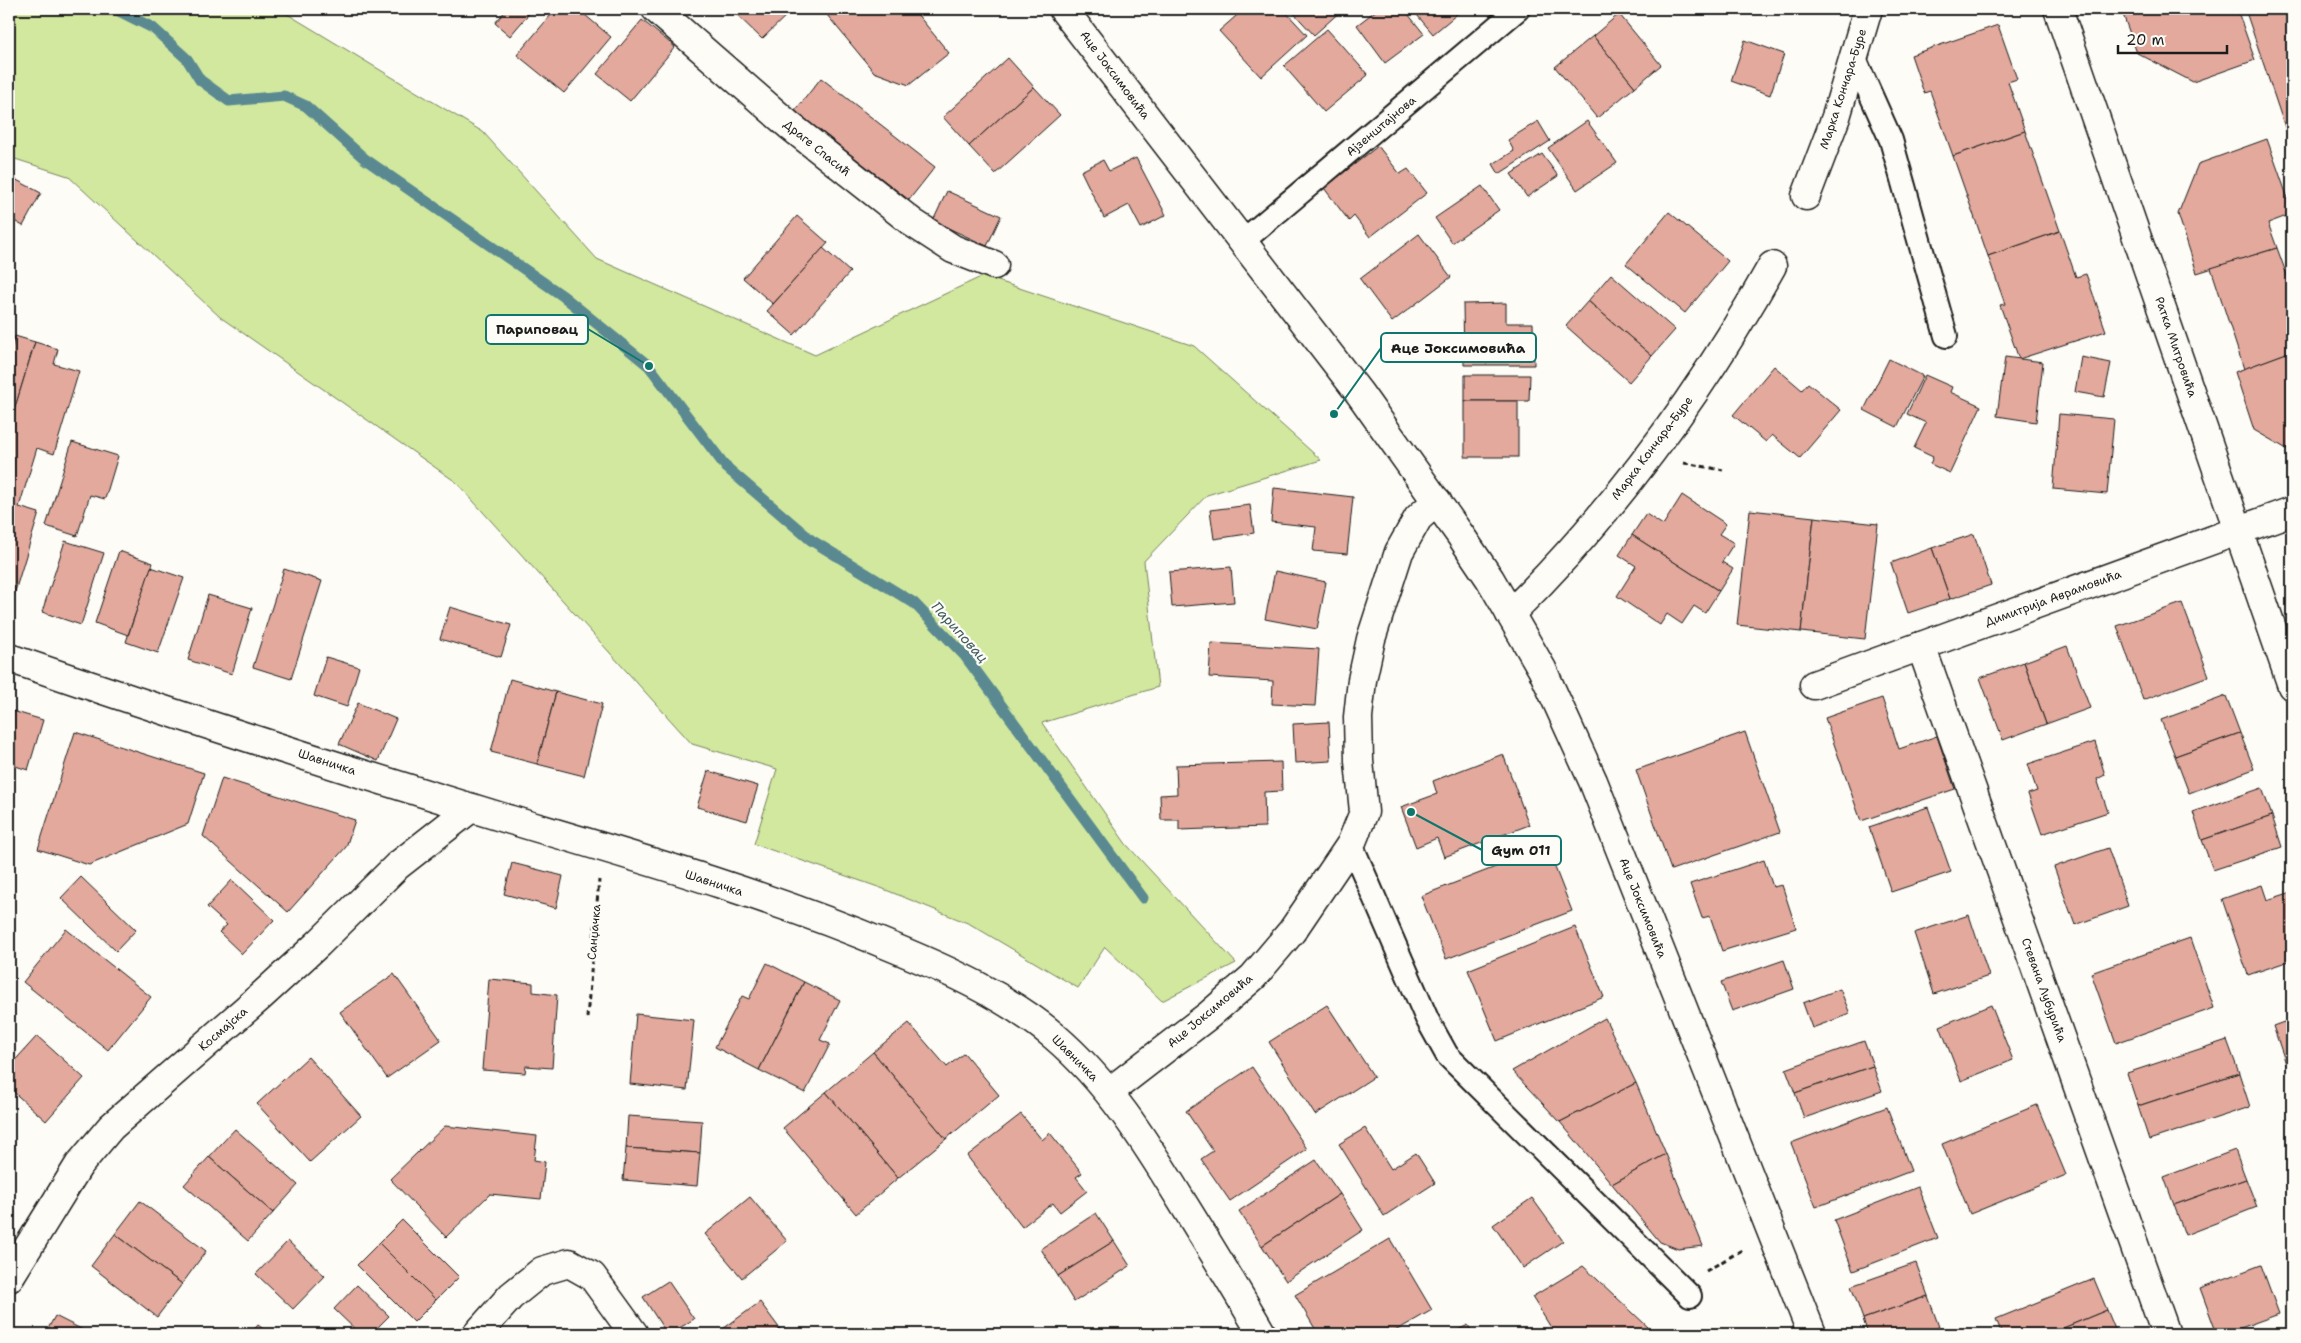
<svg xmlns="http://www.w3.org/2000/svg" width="2301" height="1343" font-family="'Shantell Sans',sans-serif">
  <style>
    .green { fill: #d1e89e; stroke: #76825d }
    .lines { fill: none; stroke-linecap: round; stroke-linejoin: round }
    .stream { stroke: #5a8991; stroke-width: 11 }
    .building { fill: #e2a99c; stroke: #1c1c1c }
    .service-casing { stroke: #1c1c1c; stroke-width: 26 }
    .minor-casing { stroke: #1c1c1c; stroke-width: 31 }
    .tertiary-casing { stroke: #1c1c1c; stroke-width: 31 }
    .secondary-casing { stroke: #1c1c1c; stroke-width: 31 }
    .path { stroke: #1c1c1c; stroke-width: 3; stroke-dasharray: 5 4; stroke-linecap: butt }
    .service { stroke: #fdfcf7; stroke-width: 22 }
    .minor { stroke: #fdfcf7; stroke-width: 28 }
    .tertiary { stroke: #fdfcf7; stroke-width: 28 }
    .secondary { stroke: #fdfcf7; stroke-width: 28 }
    .labels { text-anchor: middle; stroke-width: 4.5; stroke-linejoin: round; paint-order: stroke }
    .street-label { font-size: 12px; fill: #1c1c1c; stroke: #fdfcf7 }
    .water-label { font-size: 14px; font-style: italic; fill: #405c60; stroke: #fdfcf7 }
    .leader { fill: none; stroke: #0f766e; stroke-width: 2 }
    .callout-dot { fill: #0f766e; stroke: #fdfcf7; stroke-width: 2 }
    .callout { fill: #fdfcf7; stroke: #0f766e; stroke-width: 2 }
    .callout-label { font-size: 14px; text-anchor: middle; font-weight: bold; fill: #1c1c1c }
  </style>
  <rect width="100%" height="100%" fill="#fdfcf7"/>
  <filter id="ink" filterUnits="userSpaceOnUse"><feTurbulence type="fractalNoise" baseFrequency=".02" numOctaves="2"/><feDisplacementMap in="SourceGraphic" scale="10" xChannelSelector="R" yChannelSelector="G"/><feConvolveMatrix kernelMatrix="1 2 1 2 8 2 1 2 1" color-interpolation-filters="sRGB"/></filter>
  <g filter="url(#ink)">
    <!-- green -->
    <polygon class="green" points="9,9 279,9 483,132 597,259 815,355 983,276 1194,346 1321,460 1207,495 1144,561 1158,687 1042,723 1126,844 1236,963 1162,1001 1105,947 1078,988 970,924 881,888 754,844 777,769 692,744 456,482 220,317 68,176 9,157"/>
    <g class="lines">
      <!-- stream -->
      <polyline class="stream" points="115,9 153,28 187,59 200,80 229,101 284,96 306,106 365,159 563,296 649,366 726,467 811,540 914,603 965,656 1143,898"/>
    </g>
    <!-- building -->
    <g class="building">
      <polygon points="507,9 533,9 510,36 495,23"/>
      <polygon points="556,9 578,9 611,37 564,93 517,55"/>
      <polygon points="731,9 793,9 762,39"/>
      <polygon points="835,9 913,9 949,53 909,85 874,72 827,15"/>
      <polygon points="1244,9 1283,9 1307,35 1261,77 1219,31"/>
      <polygon points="1290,9 1343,9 1314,35"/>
      <polygon points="1378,9 1404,9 1424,34 1385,63 1357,25"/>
      <polygon points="1412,9 1461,9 1462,10 1433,34"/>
      <polygon points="2121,9 2237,9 2255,60 2193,82 2137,53"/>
      <polygon points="2245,9 2292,9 2292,148"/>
      <polygon points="1619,14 1661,65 1635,87 1593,36"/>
      <polygon points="642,20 675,47 630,101 597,74"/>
      <polygon points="1998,25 2017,79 2008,82 2025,131 1953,156 1930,91 1924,93 1911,55"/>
      <polygon points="1327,29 1368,75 1324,112 1284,66"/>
      <polygon points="1593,36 1635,87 1597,118 1555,67"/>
      <polygon points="1745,40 1784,54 1770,95 1731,81"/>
      <polygon points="1008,58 1034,87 969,146 943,117"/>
      <polygon points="821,78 935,167 909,200 795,111"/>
      <polygon points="1034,87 1060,115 995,174 969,146"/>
      <polygon points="1538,121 1550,141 1499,174 1493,164 1514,151 1508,140"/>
      <polygon points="1587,121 1617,163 1577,190 1548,148"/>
      <polygon points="2025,131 2060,231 1988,256 1953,156"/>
      <polygon points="2267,139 2292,210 2292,214 2268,223 2277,248 2197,273 2178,214 2198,164"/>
      <polygon points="1378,146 1400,174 1408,169 1427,193 1370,237 1354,216 1349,221 1324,188"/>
      <polygon points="1542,154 1558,176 1527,197 1511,174"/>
      <polygon points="1136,158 1166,215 1141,228 1129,205 1104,218 1081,171 1103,160 1109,171"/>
      <polygon points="9,176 41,193 23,226 9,218"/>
      <polygon points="1482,186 1499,210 1452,243 1435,218"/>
      <polygon points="947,191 1001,216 987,246 933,221"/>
      <polygon points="1669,212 1728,261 1685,313 1626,264"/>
      <polygon points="797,216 828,243 773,304 743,278"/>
      <polygon points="2060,231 2076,277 2086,274 2106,331 2019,359 2000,305 2005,304 1988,256"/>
      <polygon points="1419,234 1451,277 1392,322 1360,279"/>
      <polygon points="823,248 850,272 794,335 767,311"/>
      <polygon points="2277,248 2292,289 2292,351 2244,369 2211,268"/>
      <polygon points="1611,274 1675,330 1652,356 1588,301"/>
      <polygon points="1588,301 1652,356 1629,382 1566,326"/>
      <polygon points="1506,303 1506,323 1533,323 1534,365 1464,365 1463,304"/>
      <polygon points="15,336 35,342 9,427 9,346 12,347"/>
      <polygon points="35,342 58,349 54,364 79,371 54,454 37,448 19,507 39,513 13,598 9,597 9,427"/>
      <polygon points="2292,351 2292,452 2254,430 2235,372"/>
      <polygon points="2005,357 2043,362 2036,422 1997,416"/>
      <polygon points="2081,357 2111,363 2104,397 2075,392"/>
      <polygon points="1889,359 1923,376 1897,427 1864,410"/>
      <polygon points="1774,366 1802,390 1808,383 1841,410 1800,458 1772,435 1766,442 1733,415"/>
      <polygon points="1465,375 1530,375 1529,401 1465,401"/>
      <polygon points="1925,375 1952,387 1950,392 1981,406 1950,473 1930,464 1933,457 1914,448 1926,423 1907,414"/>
      <rect x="1465" y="401" width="53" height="56"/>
      <polygon points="2059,414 2114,419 2107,494 2053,489"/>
      <polygon points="72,442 118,456 105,499 90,495 77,536 46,526"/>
      <polygon points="1274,488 1353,497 1347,554 1313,551 1316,527 1271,522"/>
      <polygon points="1682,495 1726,524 1719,534 1734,543 1722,562 1733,569 1719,591 1632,535 1646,514 1663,525"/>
      <polygon points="1250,505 1254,533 1214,539 1210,510"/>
      <polygon points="1750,510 1814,517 1801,632 1737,625"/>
      <polygon points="1814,517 1878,524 1865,639 1801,632"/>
      <polygon points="1974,534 1991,585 1950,599 1932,548"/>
      <polygon points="1632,535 1719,591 1705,613 1694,606 1682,624 1667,614 1660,625 1617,596 1636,566 1619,555"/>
      <polygon points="65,541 104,553 81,625 42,612"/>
      <polygon points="1932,548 1950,599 1908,613 1891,563"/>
      <polygon points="119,551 153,563 128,635 95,623"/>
      <polygon points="151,567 184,578 158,653 126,642"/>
      <polygon points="1231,567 1234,602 1172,607 1169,572"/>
      <polygon points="284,569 322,581 291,679 253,667"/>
      <polygon points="1275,571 1326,582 1317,629 1265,619"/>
      <polygon points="208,595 252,608 232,674 188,660"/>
      <polygon points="2182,603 2209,676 2143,700 2117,626"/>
      <polygon points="450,607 511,625 501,657 440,639"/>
      <polygon points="1211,643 1319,649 1315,706 1272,704 1273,681 1209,677"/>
      <polygon points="2067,646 2090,708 2046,724 2024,662"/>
      <polygon points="326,657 359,667 347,707 314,696"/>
      <polygon points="2024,662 2046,724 2003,740 1980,678"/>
      <polygon points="510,679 556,692 537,764 491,752"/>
      <polygon points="556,692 602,704 584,776 537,764"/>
      <polygon points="2226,696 2240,733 2175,756 2161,720"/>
      <polygon points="1882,698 1899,749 1937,736 1955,789 1861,821 1825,718"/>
      <polygon points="358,703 396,719 378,761 339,744"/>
      <polygon points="9,710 43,720 28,770 9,764"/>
      <polygon points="1329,722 1331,761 1295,763 1293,724"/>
      <polygon points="75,732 204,773 188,824 89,865 38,849"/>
      <polygon points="1745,732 1780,832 1671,870 1636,770"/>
      <polygon points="2240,733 2254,769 2189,793 2175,756"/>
      <polygon points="2095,742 2105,775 2097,779 2108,812 2042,834 2028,794 2037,791 2028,764"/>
      <polygon points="1503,754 1529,825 1444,857 1437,838 1416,847 1401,807 1437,794 1433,781"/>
      <polygon points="1281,762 1282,791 1264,792 1265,827 1179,830 1179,820 1161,820 1160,795 1177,794 1176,765"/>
      <polygon points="708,771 758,786 747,821 697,807"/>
      <polygon points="222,778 355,820 346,847 288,912 203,836"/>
      <polygon points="2262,788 2272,816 2202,840 2193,812"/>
      <polygon points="1928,807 1951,872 1891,892 1869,827"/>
      <polygon points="2272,816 2282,847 2213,870 2202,840"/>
      <polygon points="1547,847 1572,911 1446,959 1421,896"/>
      <polygon points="2108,848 2128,906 2075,925 2054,867"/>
      <polygon points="1764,860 1773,887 1782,885 1796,928 1722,951 1710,916 1702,918 1690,884"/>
      <polygon points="512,863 563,876 556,908 504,894"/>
      <polygon points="81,877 136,930 116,951 61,898"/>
      <polygon points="232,880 274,920 242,954 219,932 227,925 207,907"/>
      <polygon points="2262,885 2267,900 2292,892 2292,960 2248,975 2222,899"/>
      <polygon points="1969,915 1989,976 1934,994 1914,933"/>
      <polygon points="1575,927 1604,997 1497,1041 1468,970"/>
      <polygon points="66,929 151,997 108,1050 23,982"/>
      <polygon points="2190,938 2214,1008 2116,1043 2091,973"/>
      <polygon points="1784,960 1794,989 1732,1011 1721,982"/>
      <polygon points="767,963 804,982 759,1070 715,1047 742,996 749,999"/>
      <polygon points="394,974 441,1040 387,1078 340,1012"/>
      <polygon points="489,979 533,983 533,992 557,995 552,1068 526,1066 525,1073 482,1070"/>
      <polygon points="804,982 840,1000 820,1040 830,1044 805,1093 759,1070"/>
      <polygon points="1840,989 1850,1014 1812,1028 1803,1003"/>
      <polygon points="1327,1005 1374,1077 1315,1115 1269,1042"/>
      <polygon points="1991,1005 2013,1060 1961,1081 1940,1026"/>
      <polygon points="636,1014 694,1020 687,1090 630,1084"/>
      <polygon points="1605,1018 1636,1083 1560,1122 1512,1071"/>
      <polygon points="2292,1019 2292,1081 2273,1026"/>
      <polygon points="909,1023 947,1067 964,1053 999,1095 946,1139 873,1052"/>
      <polygon points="37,1036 84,1078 46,1121 9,1088 9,1067"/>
      <polygon points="2227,1040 2239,1073 2138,1106 2127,1073"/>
      <polygon points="1864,1041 1873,1066 1795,1093 1786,1069"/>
      <polygon points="873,1052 946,1139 898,1178 826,1092"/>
      <polygon points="308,1057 361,1116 310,1162 257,1104"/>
      <polygon points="1873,1066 1882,1091 1804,1118 1795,1093"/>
      <polygon points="1252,1067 1307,1149 1230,1201 1201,1159 1213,1151 1186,1111"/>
      <polygon points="2239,1073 2250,1107 2149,1140 2138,1106"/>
      <polygon points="1636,1083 1666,1154 1612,1184 1560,1122"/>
      <polygon points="826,1092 898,1178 856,1214 783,1128"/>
      <polygon points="2037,1105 2066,1175 1970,1214 1942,1144"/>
      <polygon points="1887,1107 1911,1171 1816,1207 1791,1143"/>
      <polygon points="1021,1114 1042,1140 1050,1133 1082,1173 1076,1177 1087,1191 1060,1212 1053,1203 1022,1227 967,1156"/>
      <polygon points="628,1116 702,1121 700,1153 626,1148"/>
      <polygon points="445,1126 537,1136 534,1160 545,1162 541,1199 490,1194 446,1237 390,1179"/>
      <polygon points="1365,1128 1391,1169 1416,1153 1435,1183 1384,1216 1339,1144"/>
      <polygon points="235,1129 298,1185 273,1213 209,1157"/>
      <polygon points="626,1148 700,1153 697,1186 623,1180"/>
      <polygon points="2235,1150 2246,1179 2174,1205 2164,1177"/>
      <polygon points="1666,1154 1703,1246 1678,1249 1660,1242 1612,1184"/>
      <polygon points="209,1157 273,1213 248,1241 184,1185"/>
      <polygon points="1316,1160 1340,1194 1262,1246 1239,1211"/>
      <polygon points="2246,1179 2257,1207 2185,1235 2174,1205"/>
      <polygon points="1918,1187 1938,1238 1853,1271 1834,1220"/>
      <polygon points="1340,1194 1363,1230 1286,1281 1262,1246"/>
      <polygon points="750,1197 787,1241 742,1278 705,1234"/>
      <polygon points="1532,1198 1563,1241 1523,1268 1493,1225"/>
      <polygon points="140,1201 206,1251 182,1284 115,1234"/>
      <polygon points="1096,1213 1114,1241 1058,1276 1041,1249"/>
      <polygon points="402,1220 459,1277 436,1300 379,1243"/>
      <polygon points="115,1234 182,1284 157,1317 91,1266"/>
      <polygon points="1390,1239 1432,1310 1390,1334 1325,1334 1322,1329 1317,1332 1295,1295"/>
      <polygon points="288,1241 325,1276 293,1309 256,1274"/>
      <polygon points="1114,1241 1130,1266 1074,1302 1058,1276"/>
      <polygon points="379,1243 436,1300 414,1322 357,1265"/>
      <polygon points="1916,1263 1928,1296 1863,1319 1851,1286"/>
      <polygon points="2261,1265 2279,1314 2224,1334 2217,1334 2200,1288"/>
      <polygon points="1583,1266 1648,1327 1637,1334 1555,1334 1532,1297"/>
      <polygon points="2094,1279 2107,1310 2049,1334 2002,1334 1996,1319"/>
      <polygon points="668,1281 694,1319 670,1334 667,1334 643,1297"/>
      <polygon points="357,1285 389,1316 371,1334 360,1334 334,1309"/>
      <polygon points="1928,1296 1939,1327 1921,1334 1868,1334 1863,1319"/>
      <polygon points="760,1302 780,1329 772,1334 716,1334"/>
      <polygon points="2107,1310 2117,1334 2049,1334"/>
      <polygon points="55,1316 91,1334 45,1334"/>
      <polygon points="258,1325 270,1334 250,1334"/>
      <polygon points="1468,1325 1473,1334 1450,1334"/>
      <polygon points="780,1329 784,1334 772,1334"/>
    </g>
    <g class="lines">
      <defs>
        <g id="service">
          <polyline points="1854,57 1891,140 1946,336"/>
          <polyline points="1243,241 1518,9"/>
          <polyline points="1351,844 1427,1019 1447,1055 1690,1296"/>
        </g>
        <g id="minor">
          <polyline points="656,9 790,126 913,223 953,249 994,265"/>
          <polyline points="1806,196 1836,117 1868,9"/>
          <path d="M 1510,614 C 1614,512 1701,393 1772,266"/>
          <polyline points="1921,646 2166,1334"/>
          <path d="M 9,658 C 175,715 343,769 511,820 C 639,858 769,895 892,947 C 948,970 1008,997 1054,1036 C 1108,1082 1145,1141 1181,1200 C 1209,1245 1236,1289 1262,1334"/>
          <polyline points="1814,685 2292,511"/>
          <polyline points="1109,1092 1209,1015 1253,977 1292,931 1351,844 1364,812 1359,761 1358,717 1362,680 1371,639 1399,552 1418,518 1437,501"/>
          <polyline points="9,1278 79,1165 111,1127 260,997 318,944 397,866 471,808"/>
          <polyline points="477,1334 511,1296 542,1271 569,1263 592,1276 634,1334"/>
        </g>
        <polyline id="tertiary" points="2058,9 2292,686"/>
        <polyline id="secondary" points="1063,9 1360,394 1461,536 1490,579 1542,669 1593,781 1812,1334"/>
      </defs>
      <!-- service casing -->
      <use href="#service" class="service-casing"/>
      <!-- minor casing -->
      <use href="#minor" class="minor-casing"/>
      <!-- tertiary casing -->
      <use href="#tertiary" class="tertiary-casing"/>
      <!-- secondary casing -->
      <use href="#secondary" class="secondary-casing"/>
      <!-- path -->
      <g class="path">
        <polyline points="1684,463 1723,470"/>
        <polyline points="587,1018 599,880"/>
        <polyline points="1706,1271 1742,1250"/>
      </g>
      <!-- service -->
      <use href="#service" class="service"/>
      <!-- minor -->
      <use href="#minor" class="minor"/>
      <!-- tertiary -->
      <use href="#tertiary" class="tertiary"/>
      <!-- secondary -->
      <use href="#secondary" class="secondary"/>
    </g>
  </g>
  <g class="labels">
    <!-- street labels -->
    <g class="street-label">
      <text transform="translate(1115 75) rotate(53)" y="4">Аце Јоксимовића</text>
      <text transform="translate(1843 89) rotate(-72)" y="4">Марка Кончара-Буре</text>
      <text transform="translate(1381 126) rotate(-40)" y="4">Ајзенштајнова</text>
      <text transform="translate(817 148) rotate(39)" y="4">Драге Спасић</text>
      <text transform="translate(2176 347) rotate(71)" y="4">Ратка Митровића</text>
      <text transform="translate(1652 448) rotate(-53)" y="4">Марка Кончара-Буре</text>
      <text transform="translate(2053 598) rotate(-20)" y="4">Димитрија Аврамовића</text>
      <text transform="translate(327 762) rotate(18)" y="4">Шавничка</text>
      <text transform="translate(714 883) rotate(18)" y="4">Шавничка</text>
      <text transform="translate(1643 908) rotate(68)" y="4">Аце Јоксимовића</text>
      <text transform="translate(594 932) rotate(-85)" y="4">Санџачка</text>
      <text transform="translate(2044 990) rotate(70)" y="4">Стевана Лубурића</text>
      <text transform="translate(1210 1011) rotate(-40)" y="4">Аце Јоксимовића</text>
      <text transform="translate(223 1029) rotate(-41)" y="4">Космајска</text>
      <text transform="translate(1075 1058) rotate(45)" y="4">Шавничка</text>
    </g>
    <!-- water labels -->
    <g class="water-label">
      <text transform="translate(960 632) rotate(48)" y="5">Париповац</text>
    </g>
  </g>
  <!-- callouts -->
  <path class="leader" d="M649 366L588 329M1334 414L1381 348M1411 812L1482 850"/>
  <g class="callout-dot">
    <circle cx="649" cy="366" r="5"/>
    <circle cx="1334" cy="414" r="5"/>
    <circle cx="1411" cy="812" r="5"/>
  </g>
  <g class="callout">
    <rect x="486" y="315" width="102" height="29" rx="5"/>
    <rect x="1381" y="333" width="155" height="29" rx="5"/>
    <rect x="1482" y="836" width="79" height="29" rx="5"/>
  </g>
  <g class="callout-label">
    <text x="537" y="334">Париповац</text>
    <text x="1458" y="353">Аце Јоксимовића</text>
    <text x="1521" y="855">Gym 011</text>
  </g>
  <!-- margin -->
  <rect width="2301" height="1343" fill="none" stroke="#fdfcf7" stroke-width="30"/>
  <rect x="15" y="15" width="2271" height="1313" fill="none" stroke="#1c1c1c" stroke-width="2" filter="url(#ink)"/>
  <!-- scale -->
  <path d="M2118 45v8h109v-8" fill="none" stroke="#1c1c1c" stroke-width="2.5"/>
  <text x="2126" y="45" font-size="15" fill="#1c1c1c" stroke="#fdfcf7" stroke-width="4" paint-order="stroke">20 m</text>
</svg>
